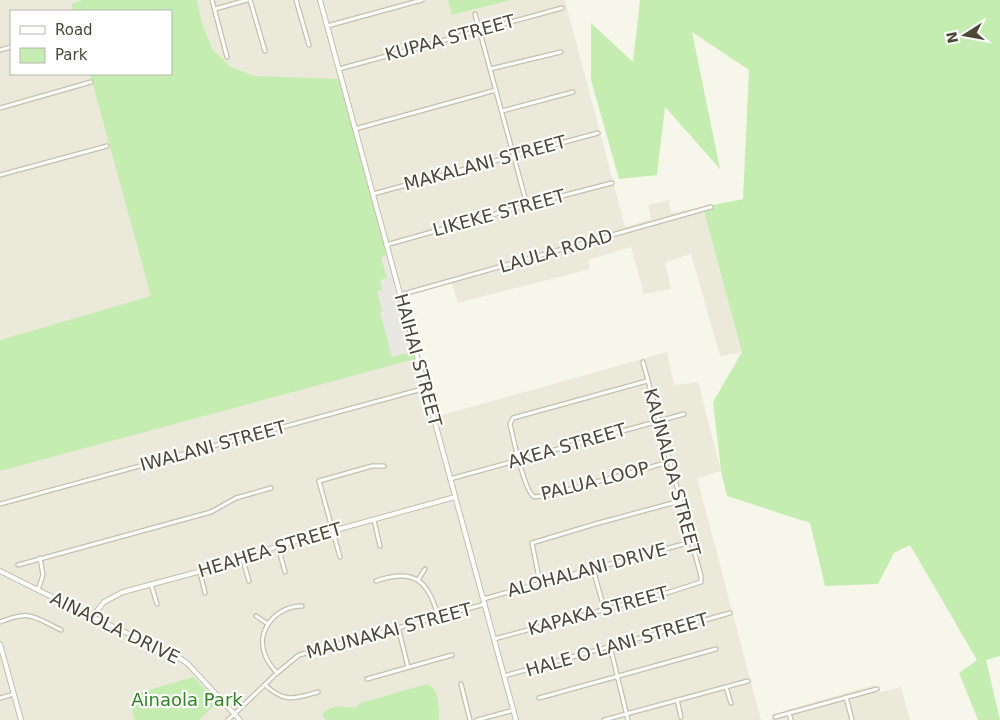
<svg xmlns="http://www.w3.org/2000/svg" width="1000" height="720" font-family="'DejaVu Sans',sans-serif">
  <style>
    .residential { fill: #ebe9d9; fill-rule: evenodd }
    .green { fill: #c5edb1 }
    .parking { fill: #e8e7e2 }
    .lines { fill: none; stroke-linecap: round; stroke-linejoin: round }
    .minor-casing { stroke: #c3c0ac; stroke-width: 5.5 }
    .tertiary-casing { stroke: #c3c0ac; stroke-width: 6 }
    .minor { stroke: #fff; stroke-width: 3 }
    .tertiary { stroke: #fff; stroke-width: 4 }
    .labels { text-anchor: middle; stroke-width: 4.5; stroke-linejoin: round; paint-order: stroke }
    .street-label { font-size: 18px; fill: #4c4838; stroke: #fff }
    .park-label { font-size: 18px; fill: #338424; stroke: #fff }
  </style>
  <rect width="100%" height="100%" fill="#f7f6eb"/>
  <!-- residential -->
  <g class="residential">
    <path d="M 0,0 L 448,0 L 453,15 L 512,0 L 565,0 L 625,227 L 651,219 L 648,205 L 669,200 L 671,213 L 703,207 L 743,352 L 720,356 L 691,254 L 665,262 L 671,289 L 644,294 L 631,247 L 588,260 L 590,269 L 458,303 L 452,283 L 403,297 L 439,416 L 667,352 L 674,385 L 698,382 L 721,471 L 697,478 L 761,720 L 0,720 ZM 11,11 L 171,11 L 171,74 L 11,74 Z"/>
    <polygon points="874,685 877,693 901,687 910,720 770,720 788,716 787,710"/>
  </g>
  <!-- green -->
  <g class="green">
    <polygon points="82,0 197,0 202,24 213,50 231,67 254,76 339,79 415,359 0,471 0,340 151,296 90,74 171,74 171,11 73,11 71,4"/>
    <polygon points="448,0 512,0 452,15"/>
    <polygon points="640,0 1000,0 1000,656 986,660 1000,720 978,720 959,673 977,660 910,545 894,553 878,584 825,586 810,523 727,496 721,471 713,402 742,352 703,207 743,199 749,70 692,32 720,169 665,107 657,175 619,179 591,80 591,23 633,62"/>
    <path d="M 193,677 L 218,702 L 199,720 L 135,720 C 132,711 131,703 135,694 Z"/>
    <path d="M 427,684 C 440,689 439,708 439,720 L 327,720 L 322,715 C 331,703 342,707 356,708 L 360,703 Z"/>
  </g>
  <!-- parking -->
  <polygon class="parking" points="387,255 413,351 392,357 380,312 382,311 377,291 382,290 380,280 387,278 381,257"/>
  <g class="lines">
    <defs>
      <g id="minor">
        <polyline points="212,0 227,57"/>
        <polyline points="250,0 265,51"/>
        <polyline points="296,0 309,45"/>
        <polyline points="215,9 247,0"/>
        <polyline points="475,14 527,205"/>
        <polyline points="327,26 422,0"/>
        <polyline points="0,50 11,47"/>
        <polyline points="339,69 562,8"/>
        <polyline points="490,69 561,52"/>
        <polyline points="0,108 91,82"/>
        <polyline points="502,111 573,92"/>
        <polyline points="355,129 496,90"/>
        <polyline points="0,175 107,146"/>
        <polyline points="373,194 598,133"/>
        <polyline points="386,245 527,205 612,183"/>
        <polyline points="400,295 711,207"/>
        <path d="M 647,381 L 513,418 L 510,424 C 513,437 524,491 534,497 L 549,495 L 669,462"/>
        <polyline points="450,479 684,414"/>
        <polyline points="0,504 426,388"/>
        <polyline points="374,520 380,546"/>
        <polyline points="278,546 285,572"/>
        <polyline points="340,557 319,481 372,466 384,466"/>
        <polyline points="243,560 249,581"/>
        <polyline points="18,565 211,512 236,498 271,488"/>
        <polyline points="593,569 604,608"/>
        <polyline points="200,572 205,593"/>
        <polyline points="418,580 425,569"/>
        <path d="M 376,581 C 414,568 428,580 438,616"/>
        <polyline points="540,583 532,543 595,524 680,501"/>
        <polyline points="151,584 157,604"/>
        <polyline points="38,590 43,575 40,558"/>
        <polyline points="483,599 691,542"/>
        <polyline points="256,616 268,624"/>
        <path d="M 0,622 C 32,610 32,616 61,630"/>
        <polyline points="398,627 408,667"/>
        <polyline points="494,639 670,592 701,582 701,576 643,362"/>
        <polyline points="610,646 628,720"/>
        <path d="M 277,673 C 273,668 268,663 266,657 C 254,631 276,606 302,606"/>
        <polyline points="504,676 730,613"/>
        <polyline points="367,679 452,655"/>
        <polyline points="461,684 470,720"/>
        <path d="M 265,685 C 285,703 293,699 318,692"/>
        <polyline points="726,687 731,703"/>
        <polyline points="846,697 852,720"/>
        <polyline points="0,698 14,694"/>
        <polyline points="539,698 716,649"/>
        <polyline points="677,700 681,717"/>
        <polyline points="789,713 791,720"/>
        <polyline points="775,717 877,689"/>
        <polyline points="228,720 277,673 299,655 485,604"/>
        <polyline points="477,720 514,710"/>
        <polyline points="604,720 748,681"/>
      </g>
      <g id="tertiary">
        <polyline points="320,0 516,720"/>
        <polyline points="0,571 92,617 175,655 187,663 240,720"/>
        <polyline points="92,617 104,602 123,592 235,562 278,546 455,497"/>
        <polyline points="0,644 21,720"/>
      </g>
    </defs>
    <!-- minor casing -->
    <use href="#minor" class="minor-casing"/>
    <!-- tertiary casing -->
    <use href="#tertiary" class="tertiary-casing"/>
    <!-- minor -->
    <use href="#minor" class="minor"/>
    <!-- tertiary -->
    <use href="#tertiary" class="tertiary"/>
  </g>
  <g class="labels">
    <!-- street labels -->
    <g class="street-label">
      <text transform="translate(450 38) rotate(-15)" y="6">KUPAA STREET</text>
      <text transform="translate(485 163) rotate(-15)" y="6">MAKALANI STREET</text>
      <text transform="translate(499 213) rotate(-15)" y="6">LIKEKE STREET</text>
      <text transform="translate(556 251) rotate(-16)" y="6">LAULA ROAD</text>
      <text transform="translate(418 360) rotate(75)" y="6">HAIHAI STREET</text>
      <text transform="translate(213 446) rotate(-15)" y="6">IWALANI STREET</text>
      <text transform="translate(567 446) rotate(-16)" y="6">AKEA STREET</text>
      <text transform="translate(672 472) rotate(75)" y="6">KAUNALOA STREET</text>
      <text transform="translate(595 481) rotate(-14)" y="6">PALUA LOOP</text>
      <text transform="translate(270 550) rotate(-17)" y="6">HEAHEA STREET</text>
      <text transform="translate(587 570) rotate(-15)" y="6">ALOHALANI DRIVE</text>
      <text transform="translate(598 611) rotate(-15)" y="6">KAPAKA STREET</text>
      <text transform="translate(115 628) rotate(26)" y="6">AINAOLA DRIVE</text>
      <text transform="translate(389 631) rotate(-15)" y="6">MAUNAKAI STREET</text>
      <text transform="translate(617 645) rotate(-16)" y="6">HALE O LANI STREET</text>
    </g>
    <!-- park labels -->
    <g class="park-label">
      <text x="187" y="706">Ainaola Park</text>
    </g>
  </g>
  <!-- legend -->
  <rect x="10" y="10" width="162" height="65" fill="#ffffff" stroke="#b7b6af"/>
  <rect x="20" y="26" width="25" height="8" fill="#ffffff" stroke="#b7b6af"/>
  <text x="55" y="35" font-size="15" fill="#4c4838">Road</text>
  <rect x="20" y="48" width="25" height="15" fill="#c5edb1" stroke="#b7b6af"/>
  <text x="55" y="60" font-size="15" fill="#4c4838">Park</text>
  <!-- north arrow -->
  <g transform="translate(965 35) rotate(259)" stroke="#ffffff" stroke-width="4" paint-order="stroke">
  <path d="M0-4L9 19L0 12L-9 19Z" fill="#4c4838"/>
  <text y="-8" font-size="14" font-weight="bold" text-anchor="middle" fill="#4c4838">N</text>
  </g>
</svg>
